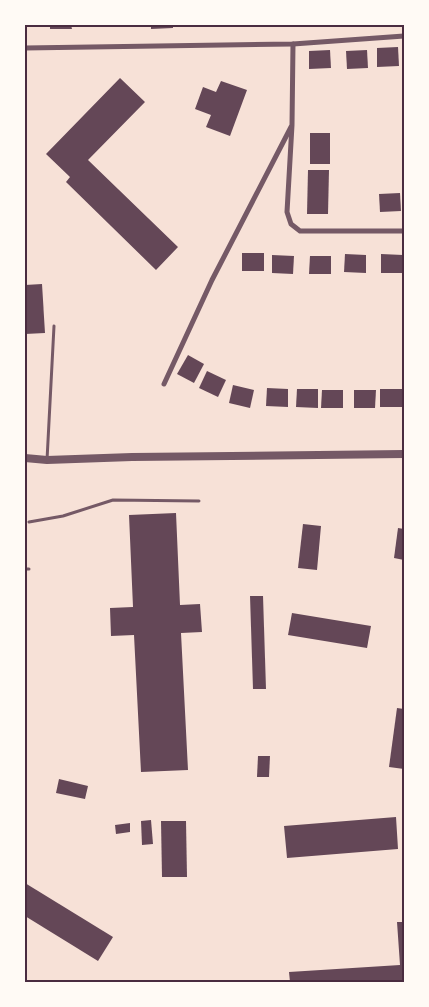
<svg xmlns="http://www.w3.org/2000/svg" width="429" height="1007" font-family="Inter,sans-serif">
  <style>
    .building { fill: #644757 }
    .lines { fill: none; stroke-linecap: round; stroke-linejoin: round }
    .service { stroke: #755966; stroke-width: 3 }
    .minor { stroke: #755966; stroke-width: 5 }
    .tertiary { stroke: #755966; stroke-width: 8 }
    .neatline { fill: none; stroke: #4a2c40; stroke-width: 2 }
  </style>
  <rect width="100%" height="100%" fill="#f7e1d7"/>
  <!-- building -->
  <g class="building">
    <polygon points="50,25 71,25 72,29 50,29"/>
    <polygon points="151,25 173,25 173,28 151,29"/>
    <polygon points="398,47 399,66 377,67 377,48"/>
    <polygon points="330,50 331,68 309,69 309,51"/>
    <polygon points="367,50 368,68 347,69 346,51"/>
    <polygon points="120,78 145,102 88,160 178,247 156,270 66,182 70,177 46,154"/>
    <polygon points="221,81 247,90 230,136 206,127 211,115 195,109 203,87 216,92"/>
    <rect x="310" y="133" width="20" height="31"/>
    <polygon points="308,170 329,170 328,214 307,214"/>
    <polygon points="400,193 401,211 380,212 379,194"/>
    <rect x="242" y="253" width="22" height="18"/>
    <polygon points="345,254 366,255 366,273 344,272"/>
    <polygon points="381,254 403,255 403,273 381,273"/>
    <polygon points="272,255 294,256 293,274 272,273"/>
    <polygon points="310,256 331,256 331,274 309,274"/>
    <polygon points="42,284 45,333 25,334 25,285"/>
    <polygon points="188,355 204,364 194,383 177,374"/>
    <polygon points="207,371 226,380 218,397 199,388"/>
    <polygon points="233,385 254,390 250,408 229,403"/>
    <polygon points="267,388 288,389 288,407 266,406"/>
    <polygon points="297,389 318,389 318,408 296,407"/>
    <rect x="380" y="389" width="22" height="18"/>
    <polygon points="322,390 343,390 343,408 321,408"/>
    <polygon points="354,390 376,390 375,408 354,408"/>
    <polygon points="176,513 180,605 200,604 202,632 181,633 188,770 141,772 134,635 111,636 110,608 133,607 129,515"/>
    <polygon points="303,524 321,526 317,570 298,568"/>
    <polygon points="398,528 404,529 404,560 394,558"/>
    <polygon points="250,596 263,596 266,689 253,689"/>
    <polygon points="292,613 371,626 367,648 288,635"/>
    <polygon points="397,708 404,709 404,769 389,767"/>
    <polygon points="258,756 270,756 269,777 257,777"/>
    <polygon points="59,779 88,786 85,799 56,793"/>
    <polygon points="396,817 398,849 287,858 284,826"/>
    <polygon points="151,820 153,844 142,845 141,821"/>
    <polygon points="161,821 186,821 187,877 162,877"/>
    <polygon points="130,823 130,832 116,834 115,825"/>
    <polygon points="25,883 113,937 98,961 25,916"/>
    <polygon points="397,922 404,922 404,982 290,982 289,972 400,965"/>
  </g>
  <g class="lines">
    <!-- service -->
    <g class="service">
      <polyline points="47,460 54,326"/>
      <polyline points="29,522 63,516 113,500 199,501"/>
      <polyline points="25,569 29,569"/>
    </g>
    <!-- minor -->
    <g class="minor">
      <polyline points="293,44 292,125 287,212 291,224 300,231 404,231"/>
      <polyline points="25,48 293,44 404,36"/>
      <polyline points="164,384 212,280 291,127"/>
    </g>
    <!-- tertiary -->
    <polyline class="tertiary" points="25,458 47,460 132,457 404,454"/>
  </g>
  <!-- border -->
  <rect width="429" height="1007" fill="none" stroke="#fffaf5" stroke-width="52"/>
  <rect x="26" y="26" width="377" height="955" class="neatline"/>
</svg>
